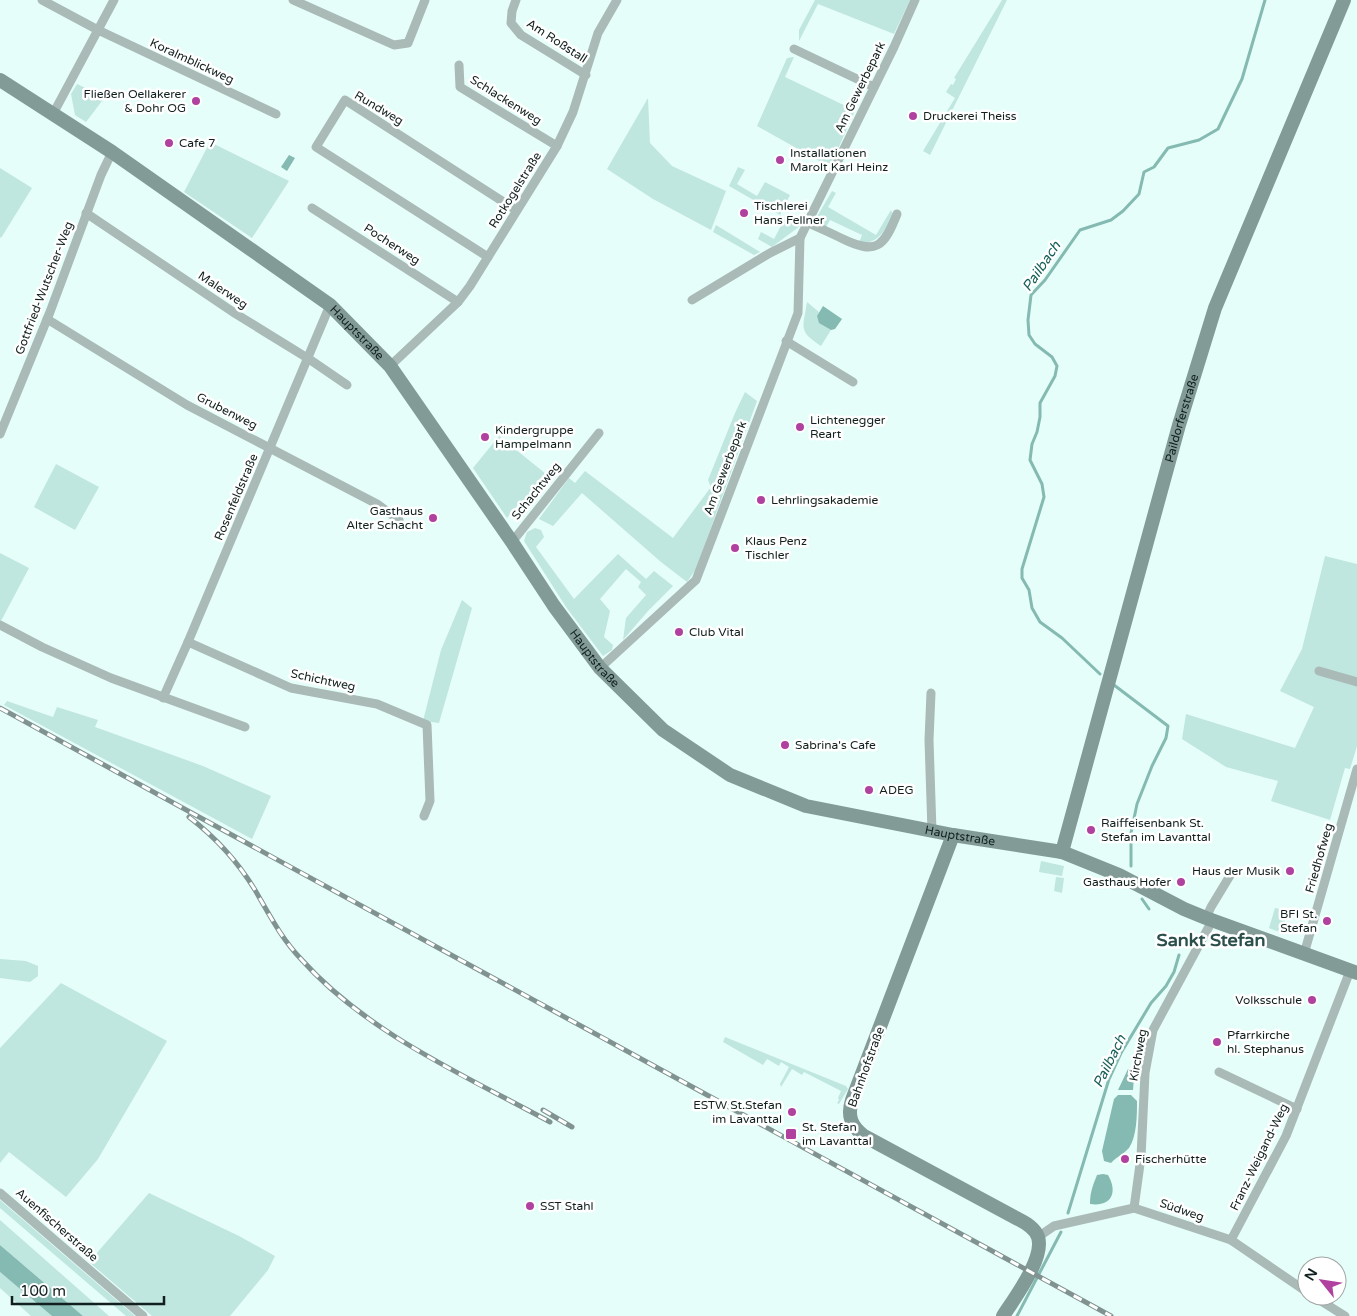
<svg xmlns="http://www.w3.org/2000/svg" width="1357" height="1316" font-family="'Varela Round',sans-serif">
  <style>
    .green { fill: #c0e6e0 }
    .water { fill: #84bab2 }
    .lines { fill: none; stroke-linecap: round; stroke-linejoin: round }
    .stream { stroke: #84bab2; stroke-width: 3 }
    .street { stroke: #a9bab7; stroke-width: 9 }
    .secondary { stroke: #829b97; stroke-width: 14 }
    .rail-casing { stroke: #809390; stroke-width: 5 }
    .rail { stroke: #fff; stroke-width: 3; stroke-dasharray: 9; stroke-linecap: butt }
    .poi-dot { fill: #b0419f; stroke: #fff; stroke-width: 2 }
    .labels { text-anchor: middle; stroke-width: 5; stroke-linejoin: round; paint-order: stroke }
    .street-label { font-size: 12px; fill: #11201e; stroke: #fff }
    .poi-label { font-size: 12px; fill: #11201e; stroke: #fff; text-anchor: start }
    .water-label { font-size: 14px; font-style: italic; fill: #165f57; stroke: #fff }
    .district-label { font-size: 18px; font-weight: bold; fill: #2b4f4a; stroke: #fff }
  </style>
  <rect width="100%" height="100%" fill="#e6fef9"/>
  <!-- green -->
  <g class="green">
    <polygon points="815,0 910,0 894,34 818,4 799,41 799,30"/>
    <polygon points="1002,0 1007,0 930,155 923,151 955,98 946,92 951,84 953,85 956,79 954,78"/>
    <polygon points="794,57 785,77 850,108 859,92 861,97 830,167 757,126 787,58"/>
    <polygon points="77,84 105,97 86,122 75,115 71,94"/>
    <polygon points="648,98 650,143 672,166 726,191 711,230 653,199 607,169"/>
    <polygon points="210,142 289,181 252,238 184,192"/>
    <polygon points="738,167 745,170 737,184 757,196 765,182 790,195 780,215 800,226 772,247 758,239 761,232 774,239 783,222 778,218 780,215 729,186"/>
    <polygon points="0,168 32,188 1,238 0,237"/>
    <path d="M 832,191 L 836,193 L 828,207 L 876,235 L 891,210 L 893,215 C 885,230 879,244 859,243 L 862,235 L 830,220 L 826,227 L 815,220 Z"/>
    <polygon points="716,225 760,252 754,255 713,232"/>
    <path d="M 807,302 L 819,312 C 816,322 823,325 831,330 L 821,346 C 798,331 803,328 807,302 Z"/>
    <polygon points="745,392 757,401 696,569 687,582 661,562 582,493 553,526 539,519 569,478 575,483 585,471 673,538 711,487 708,480 735,413"/>
    <polygon points="499,436 551,478 534,500 521,501 507,518 473,468"/>
    <polygon points="56,464 99,487 75,530 34,507"/>
    <polygon points="535,528 541,530 544,537 536,547 574,599 618,554 646,579 654,571 673,586 648,611 623,640 626,618 646,595 638,587 641,582 626,569 600,599 610,611 604,637 613,645 612,650 603,656 566,607 524,541 527,532"/>
    <polygon points="0,553 29,568 1,621 0,621"/>
    <polygon points="1325,556 1357,564 1357,746 1350,769 1345,768 1330,820 1271,801 1278,781 1226,767 1182,739 1186,714 1295,748 1314,707 1280,691 1302,649"/>
    <polygon points="462,600 472,608 439,723 423,721 441,650"/>
    <polygon points="7,701 53,717 57,707 98,720 95,727 203,766 271,796 252,839 4,705"/>
    <polygon points="1041,861 1064,866 1062,876 1039,872"/>
    <polygon points="1056,877 1064,878 1062,893 1054,891"/>
    <polygon points="1275,908 1285,910 1285,934 1269,928"/>
    <polygon points="0,959 26,961 38,966 38,976 30,982 0,978"/>
    <polygon points="61,983 167,1041 98,1159 66,1197 9,1152 0,1163 0,1048"/>
    <polygon points="725,1037 846,1086 848,1089 839,1104 837,1103 839,1100 838,1098 841,1091 804,1072 802,1075 792,1069 781,1087 780,1084 789,1067 781,1062 779,1066 767,1059 763,1065 723,1042"/>
    <polygon points="149,1193 239,1236 275,1256 268,1270 230,1316 152,1316 89,1262"/>
    <polygon points="0,1200 135,1316 126,1316 0,1208"/>
    <polygon points="0,1220 109,1316 83,1316 0,1245"/>
    <polygon points="0,1272 52,1316 31,1316 0,1288"/>
  </g>
  <!-- water -->
  <g class="water">
    <polygon points="289,155 295,158 287,171 281,167"/>
    <polygon points="823,306 842,319 835,329 831,330 819,323 817,316"/>
    <polygon points="1128,1069 1130,1069 1130,1076 1134,1077 1133,1090 1118,1090"/>
    <path d="M 1118,1095 L 1131,1095 L 1137,1101 C 1137,1114 1137,1136 1129,1148 C 1124,1154 1116,1157 1111,1163 L 1104,1161 L 1102,1151 L 1114,1099 Z"/>
    <path d="M 1103,1174 L 1108,1175 C 1118,1192 1112,1207 1090,1204 C 1090,1192 1093,1185 1097,1175 Z"/>
    <polygon points="0,1245 83,1316 52,1316 0,1272"/>
  </g>
  <g class="lines">
    <!-- stream -->
    <g class="stream">
      <polyline points="1100,674 1062,638 1040,622 1032,608 1029,590 1022,578 1022,569 1044,497 1042,484 1030,460 1032,444 1037,432 1040,417 1040,403 1055,376 1057,366 1052,357 1035,344 1029,335 1028,320 1031,295 1045,280 1080,230 1111,220 1123,211 1139,194 1144,172 1154,167 1168,148 1199,140 1218,129 1242,79 1265,0"/>
      <polyline points="1114,685 1168,726 1166,738 1152,766 1137,804 1131,833 1131,866"/>
      <polyline points="1142,899 1149,909"/>
      <polyline points="1068,1213 1109,1079 1121,1053 1151,1003 1166,986 1174,972 1179,955"/>
      <polyline points="1017,1316 1061,1232"/>
    </g>
    <!-- street -->
    <g class="street">
      <polyline points="42,0 98,30 276,114"/>
      <polyline points="293,0 394,45 408,43 425,0"/>
      <polyline points="516,0 512,11 511,23 521,35 586,75"/>
      <polyline points="794,49 874,87"/>
      <polyline points="459,65 460,87 557,146"/>
      <polyline points="53,114 114,0"/>
      <polyline points="312,208 458,302"/>
      <polyline points="86,213 236,314 309,359 347,385"/>
      <path d="M 807,222 C 819,228 831,233 843,239 C 876,255 884,247 897,214"/>
      <polyline points="488,257 316,147 345,100 516,210"/>
      <polyline points="692,300 770,253 800,238 894,47 915,0"/>
      <polyline points="47,319 187,405 377,504 399,520"/>
      <polyline points="786,341 853,382"/>
      <polyline points="390,366 458,302 470,286 557,146 573,112 598,33 617,0"/>
      <polyline points="0,434 50,312 101,175 112,152"/>
      <polyline points="512,542 599,433"/>
      <polyline points="0,625 42,647 111,678 245,727"/>
      <polyline points="188,642 291,688 377,704 427,725 430,801 424,816"/>
      <polyline points="600,668 696,580 798,313 800,238"/>
      <polyline points="1319,671 1357,682"/>
      <polyline points="931,693 929,740 932,831"/>
      <polyline points="163,698 188,642 330,305"/>
      <polyline points="1206,918 1211,907 1231,874"/>
      <polyline points="1304,954 1357,769"/>
      <polyline points="1219,1072 1297,1109"/>
      <polyline points="0,1193 143,1316"/>
      <polyline points="1134,1208 1141,1157 1145,1073 1153,1030 1212,921"/>
      <polyline points="1038,1237 1054,1226 1134,1208 1231,1240 1307,1292"/>
      <polyline points="1231,1240 1286,1136 1350,971"/>
      <polyline points="1313,1296 1345,1316"/>
    </g>
    <!-- secondary -->
    <g class="secondary">
      <path id="s1" d="M 0,80 L 112,152 L 330,305 L 390,366 L 512,542 L 554,606 L 600,668 L 663,730 L 730,775 L 806,806 L 953,835 L 1062,852 L 1119,875 L 1184,909 L 1206,918 L 1357,973"/>
      <path d="M 953,835 L 852,1100 C 847,1116 851,1126 864,1136 L 1018,1219 C 1026,1223 1035,1228 1038,1237 C 1045,1258 1014,1299 1003,1316"/>
      <path id="s2" d="M 1062,852 L 1179,425 L 1215,308 L 1344,0"/>
    </g>
    <defs>
      <g id="rail">
        <polyline points="0,708 1111,1316"/>
        <path d="M 189,817 C 215,837 238,862 255,890 C 269,914 281,938 301,959 C 367,1033 464,1075 550,1122"/>
        <polyline points="543,1110 572,1127"/>
      </g>
    </defs>
    <!-- rail casing -->
    <use href="#rail" class="rail-casing"/>
    <!-- rail -->
    <use href="#rail" class="rail"/>
  </g>
  <!-- markers -->
  <g class="poi-dot">
    <circle cx="196" cy="101" r="5"/>
    <circle cx="913" cy="116" r="5"/>
    <circle cx="169" cy="143" r="5"/>
    <circle cx="780" cy="160" r="5"/>
    <circle cx="744" cy="213" r="5"/>
    <circle cx="800" cy="427" r="5"/>
    <circle cx="485" cy="437" r="5"/>
    <circle cx="761" cy="500" r="5"/>
    <circle cx="433" cy="518" r="5"/>
    <circle cx="735" cy="548" r="5"/>
    <circle cx="679" cy="632" r="5"/>
    <circle cx="785" cy="745" r="5"/>
    <circle cx="869" cy="790" r="5"/>
    <circle cx="1091" cy="830" r="5"/>
    <circle cx="1290" cy="871" r="5"/>
    <circle cx="1181" cy="882" r="5"/>
    <circle cx="1327" cy="921" r="5"/>
    <circle cx="1312" cy="1000" r="5"/>
    <circle cx="1217" cy="1042" r="5"/>
    <circle cx="792" cy="1112" r="5"/>
    <rect x="785" y="1128" width="12" height="12" rx="2.5"/>
    <circle cx="1125" cy="1159" r="5"/>
    <circle cx="530" cy="1206" r="5"/>
  </g>
  <g class="labels">
    <!-- street labels -->
    <g class="street-label">
      <text transform="translate(557 41) rotate(33)" y="4">Am Roßstall</text>
      <text transform="translate(192 61) rotate(25)" y="4">Koralmblickweg</text>
      <text transform="translate(860 87) rotate(-64)" y="4">Am Gewerbepark</text>
      <text transform="translate(506 100) rotate(32)" y="4">Schlackenweg</text>
      <text transform="translate(379 108) rotate(31)" y="4">Rundweg</text>
      <text transform="translate(515 190) rotate(-58)" y="4">Rotkogelstraße</text>
      <text transform="translate(392 244) rotate(33)" y="4">Pocherweg</text>
      <text transform="translate(44 288) rotate(-69)" y="4">Gottfried-Wutscher-Weg</text>
      <text transform="translate(223 290) rotate(34)" y="4">Malerweg</text>
      <text dy="4" stroke="none"><textPath href="#s1" startOffset="438">Hauptstraße</textPath></text>
      <text transform="translate(227 411) rotate(27)" y="4">Grubenweg</text>
      <text dy="4" stroke="none"><textPath href="#s2" startOffset="450">Paildorferstraße</textPath></text>
      <text transform="translate(725 468) rotate(-69)" y="4">Am Gewerbepark</text>
      <text transform="translate(536 491) rotate(-51)" y="4">Schachtweg</text>
      <text transform="translate(236 497) rotate(-67)" y="4">Rosenfeldstraße</text>
      <text dy="4" stroke="none"><textPath href="#s1" startOffset="842">Hauptstraße</textPath></text>
      <text transform="translate(323 680) rotate(12)" y="4">Schichtweg</text>
      <text dy="4" stroke="none"><textPath href="#s1" startOffset="1261">Hauptstraße</textPath></text>
      <text transform="translate(1319 858) rotate(-74)" y="4">Friedhofweg</text>
      <text transform="translate(1138 1055) rotate(-80)" y="4">Kirchweg</text>
      <text transform="translate(866 1067) rotate(-70)" y="4">Bahnhofstraße</text>
      <text transform="translate(1259 1157) rotate(-64)" y="4">Franz-Weigand-Weg</text>
      <text transform="translate(1182 1210) rotate(19)" y="4">Südweg</text>
      <text transform="translate(57 1225) rotate(41)" y="4">Auenfischerstraße</text>
    </g>
    <!-- poi labels -->
    <g class="poi-label">
      <text x="186" y="98" text-anchor="end">Fließen Oellakerer<tspan x="186" dy="14">&amp; Dohr OG</tspan></text>
      <text x="923" y="120">Druckerei Theiss</text>
      <text x="179" y="147">Cafe 7</text>
      <text x="790" y="157">Installationen<tspan x="790" dy="14">Marolt Karl Heinz</tspan></text>
      <text x="754" y="210">Tischlerei<tspan x="754" dy="14">Hans Fellner</tspan></text>
      <text x="810" y="424">Lichtenegger<tspan x="810" dy="14">Reart</tspan></text>
      <text x="495" y="434">Kindergruppe<tspan x="495" dy="14">Hampelmann</tspan></text>
      <text x="771" y="504">Lehrlingsakademie</text>
      <text x="423" y="515" text-anchor="end">Gasthaus<tspan x="423" dy="14">Alter Schacht</tspan></text>
      <text x="745" y="545">Klaus Penz<tspan x="745" dy="14">Tischler</tspan></text>
      <text x="689" y="636">Club Vital</text>
      <text x="795" y="749">Sabrina's Cafe</text>
      <text x="879" y="794">ADEG</text>
      <text x="1101" y="827">Raiffeisenbank St.<tspan x="1101" dy="14">Stefan im Lavanttal</tspan></text>
      <text x="1280" y="875" text-anchor="end">Haus der Musik</text>
      <text x="1171" y="886" text-anchor="end">Gasthaus Hofer</text>
      <text x="1317" y="918" text-anchor="end">BFI St.<tspan x="1317" dy="14">Stefan</tspan></text>
      <text x="1302" y="1004" text-anchor="end">Volksschule</text>
      <text x="1227" y="1039">Pfarrkirche<tspan x="1227" dy="14">hl. Stephanus</tspan></text>
      <text x="782" y="1109" text-anchor="end">ESTW St.Stefan<tspan x="782" dy="14">im Lavanttal</tspan></text>
      <text x="802" y="1131">St. Stefan<tspan x="802" dy="14">im Lavanttal</tspan></text>
      <text x="1135" y="1163">Fischerhütte</text>
      <text x="540" y="1210">SST Stahl</text>
    </g>
    <!-- water labels -->
    <g class="water-label">
      <text transform="translate(1041 266) rotate(-56)" y="5">Pailbach</text>
      <text transform="translate(1109 1061) rotate(-64)" y="5">Pailbach</text>
    </g>
    <!-- district labels -->
    <g class="district-label">
      <text x="1211" y="946">Sankt Stefan</text>
    </g>
  </g>
  <!-- north arrow -->
  <g transform="translate(1322 1281) rotate(300)"><circle r="24" fill="#ffffff" stroke="#a0a6a5"/>
  <path d="M0-4L9 19L0 12L-9 19Z" fill="#b0419f"/>
  <text y="-8" font-size="14" font-weight="bold" text-anchor="middle" fill="#11201e">N</text>
  </g>
  <!-- scale -->
  <path d="M12 1296v8h152v-8" fill="none" stroke="#11201e" stroke-width="2.5"/>
  <text x="20" y="1296" font-size="15" fill="#11201e" stroke="#ffffff" stroke-width="4" paint-order="stroke">100 m</text>
</svg>
